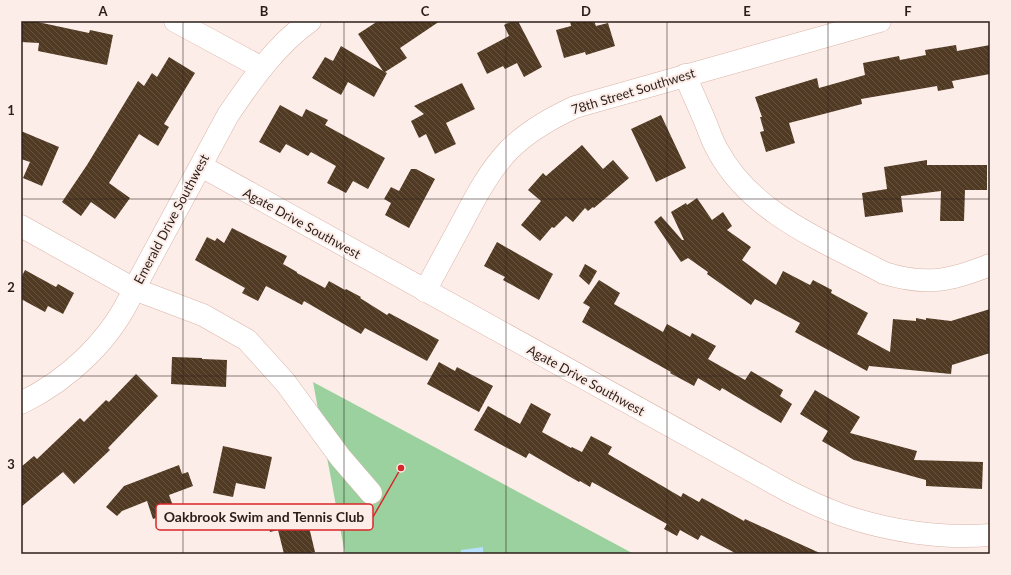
<svg xmlns="http://www.w3.org/2000/svg" width="1011" height="575" font-family="Lato,sans-serif">
  <style>
    .pitch { fill: #9bd19e }
    .water { fill: url(#water-waves) }
    .building { fill: url(#building-back-hatch) }
    .lines { fill: none; stroke-linecap: round; stroke-linejoin: round }
    .minor-casing { stroke: #dab4a7; stroke-width: 23 }
    .minor { stroke: #fff; stroke-width: 22 }
    .grid { fill: none; stroke: #2b1e19; stroke-width: 1; stroke-opacity: 0.55 }
    .labels { text-anchor: middle; stroke-width: 4; stroke-linejoin: round; paint-order: stroke }
    .street-label { font-size: 13px; fill: #2b1e19; stroke: #fdede8 }
    .leader { fill: none; stroke: #d62828; stroke-width: 1.5 }
    .callout-dot { fill: #d62828; stroke: #fdede8; stroke-width: 1.5 }
    .callout { fill: #fdede8; stroke: #d62828; stroke-width: 1.5 }
    .callout-label { font-size: 14px; text-anchor: middle; font-weight: bold; fill: #2b1e19 }
    .neatline { fill: none; stroke: #2b1e19; stroke-width: 1.5 }
    .grid-label { font-size: 13px; text-anchor: middle; font-weight: bold; fill: #2b1e19 }
  </style>
  <defs>
    <pattern id="water-waves" width="16" height="10" patternUnits="userSpaceOnUse"><rect width="16" height="10" fill="#b7e0fe"/><path d="M0 5q4-4 8 0t8 0" fill="none" stroke="#9ec0d9"/></pattern>
    <pattern id="building-back-hatch" width="6" height="6" patternUnits="userSpaceOnUse"><rect width="6" height="6" fill="#503a23"/><path d="M-1 5l2 2M0 0l6 6M5-1l2 2" fill="none" stroke="#665441"/></pattern>
  </defs>
  <rect width="100%" height="100%" fill="#fdede8"/>
  <!-- pitch -->
  <polygon class="pitch" points="313,382 634,554 345,554"/>
  <!-- water -->
  <polygon class="water" points="483,547 483,554 461,554 461,550"/>
  <!-- building -->
  <g class="building">
    <polygon points="21,21 33,21 89,33 90,30 113,35 107,65 38,51 39,43 21,42"/>
    <polygon points="378,21 440,21 400,48 407,58 385,72 387,73 374,97 348,82 341,95 312,78 325,57 333,61 341,46 383,71 358,34"/>
    <polygon points="512,21 518,21 542,67 524,77 517,63 505,69 503,66 487,74 477,53 509,36 504,25"/>
    <polygon points="570,21 594,21 596,26 608,23 615,46 586,55 585,52 564,58 556,30 571,26"/>
    <polygon points="956,45 957,51 990,45 990,74 952,81 954,88 938,91 937,86 861,99 862,104 789,123 795,143 766,152 760,132 764,131 760,117 762,117 755,97 817,78 819,88 865,75 863,63 899,56 900,60 926,55 925,50"/>
    <polygon points="169,57 195,73 164,124 169,127 158,146 139,134 109,183 130,198 115,219 91,202 81,216 62,202 87,165 138,81 144,86 152,73 157,77"/>
    <polygon points="462,83 475,109 446,123 456,144 435,154 426,134 419,138 411,121 424,114 414,106"/>
    <polygon points="280,105 302,117 306,109 328,120 325,125 385,158 368,189 353,181 346,193 327,183 336,166 311,152 308,156 286,144 280,153 259,142"/>
    <polygon points="661,115 686,168 656,182 631,129"/>
    <polygon points="21,131 59,147 42,186 23,178 30,162 21,159"/>
    <polygon points="582,145 603,169 613,160 629,178 594,208 593,207 588,211 585,208 573,222 566,216 554,228 552,227 540,241 521,225 541,201 528,190 543,173 546,176"/>
    <polygon points="927,160 927,165 987,165 987,190 965,190 964,221 940,221 941,191 901,196 903,212 865,217 862,193 887,189 884,167"/>
    <polygon points="411,169 416,169 435,179 409,228 385,215 391,203 384,199 391,187 399,191"/>
    <polygon points="697,198 712,220 723,212 732,226 727,230 751,247 742,260 776,285 783,271 810,285 813,280 832,290 831,293 868,313 857,334 890,352 893,319 916,321 916,318 926,320 926,318 951,321 990,309 990,353 952,365 951,374 869,366 867,371 795,332 800,323 755,299 751,305 707,274 708,272 688,258 681,262 654,222 661,216 682,240 684,240 671,212 686,203 687,205"/>
    <polygon points="232,228 287,256 283,264 297,272 297,273 325,288 329,281 345,290 346,289 361,297 360,298 387,315 389,313 439,340 427,361 365,328 361,334 304,301 302,305 266,286 258,301 242,293 245,288 195,260 207,237 215,241 217,238 224,243"/>
    <polygon points="497,242 553,274 539,300 503,280 505,277 484,266"/>
    <polygon points="585,264 597,271 589,285 579,276"/>
    <polygon points="25,270 56,287 58,284 74,293 63,314 48,306 45,312 21,299 21,278"/>
    <polygon points="599,280 620,293 614,304 663,332 667,324 690,337 692,333 716,346 708,359 745,380 751,371 783,390 780,396 792,404 781,423 722,388 720,391 698,378 694,386 670,373 671,372 582,322 590,307 583,303"/>
    <polygon points="172,357 202,358 202,359 227,360 226,387 171,384"/>
    <polygon points="439,362 455,371 457,367 493,386 479,412 427,384"/>
    <polygon points="136,374 158,396 108,448 110,450 74,484 63,472 21,507 21,467 34,456 37,459 80,418 84,422 106,400 109,402"/>
    <polygon points="815,390 860,417 850,433 917,451 914,460 983,462 982,489 926,486 926,480 854,460 822,441 828,431 800,414"/>
    <polygon points="531,403 551,414 542,432 571,448 572,447 582,452 591,436 612,447 608,454 681,497 683,493 699,502 702,498 744,521 745,519 822,554 737,554 701,535 698,540 680,530 677,536 664,529 667,524 592,482 590,487 580,481 579,482 529,453 526,458 474,430 488,406 520,424"/>
    <polygon points="223,446 272,457 265,489 236,483 233,497 213,493"/>
    <polygon points="179,465 182,474 188,472 193,486 169,495 175,511 153,519 147,501 122,511 117,516 106,507 124,486"/>
    <polygon points="291,504 292,508 304,505 305,510 310,508 315,526 309,527 315,552 306,554 284,554 278,530 270,532 265,511"/>
  </g>
  <g class="lines">
    <defs>
      <g id="minor">
        <polyline points="175,21 262,68"/>
        <path d="M 685,75 C 692,92 700,109 707,126 C 710,134 713,143 718,151 C 752,214 824,241 884,273 C 926,286 950,281 990,265"/>
        <path d="M 201,166 L 788,491 C 806,500 823,508 842,515 C 888,531 941,539 990,535"/>
        <polyline points="21,226 134,289 203,315 247,340 285,382 340,457 371,493"/>
        <path d="M 425,291 C 438,267 451,243 464,219 C 477,194 490,170 509,150 C 528,131 551,118 575,107 L 880,21"/>
        <path d="M 21,403 C 70,379 112,339 134,289 L 228,115 C 251,81 276,45 310,21"/>
      </g>
    </defs>
    <!-- minor casing -->
    <use href="#minor" class="minor-casing"/>
    <!-- minor -->
    <use href="#minor" class="minor"/>
  </g>
  <!-- grid -->
  <path class="grid" d="M 183,21 L 183,554M 344,21 L 344,554M 506,21 L 506,554M 667,21 L 667,554M 828,21 L 828,554M 21,199 L 990,199M 21,376 L 990,376"/>
  <g class="labels">
    <!-- street labels -->
    <g class="street-label">
      <text transform="translate(633 91) rotate(-17)" y="5">78th Street Southwest</text>
      <text transform="translate(171 219) rotate(-62)" y="5">Emerald Drive Southwest</text>
      <text transform="translate(302 223) rotate(29)" y="5">Agate Drive Southwest</text>
      <text transform="translate(586 380) rotate(29)" y="5">Agate Drive Southwest</text>
    </g>
  </g>
  <!-- callouts -->
  <path class="leader" d="M401 468L373 517"/>
  <circle class="callout-dot" cx="401" cy="468" r="4"/>
  <rect class="callout" x="156" y="504" width="217" height="26" rx="4"/>
  <g class="callout-label">
    <text x="264" y="522">Oakbrook Swim and Tennis Club</text>
  </g>
  <!-- border -->
  <rect width="1011" height="575" fill="none" stroke="#fdede8" stroke-width="44"/>
  <rect x="22" y="22" width="967" height="531" class="neatline"/>
  <g class="grid-label">
    <text x="103" y="16">A</text>
    <text x="264" y="16">B</text>
    <text x="425" y="16">C</text>
    <text x="586" y="16">D</text>
    <text x="747" y="16">E</text>
    <text x="908" y="16">F</text>
    <text x="11" y="115">1</text>
    <text x="11" y="292">2</text>
    <text x="11" y="469">3</text>
  </g>
</svg>
